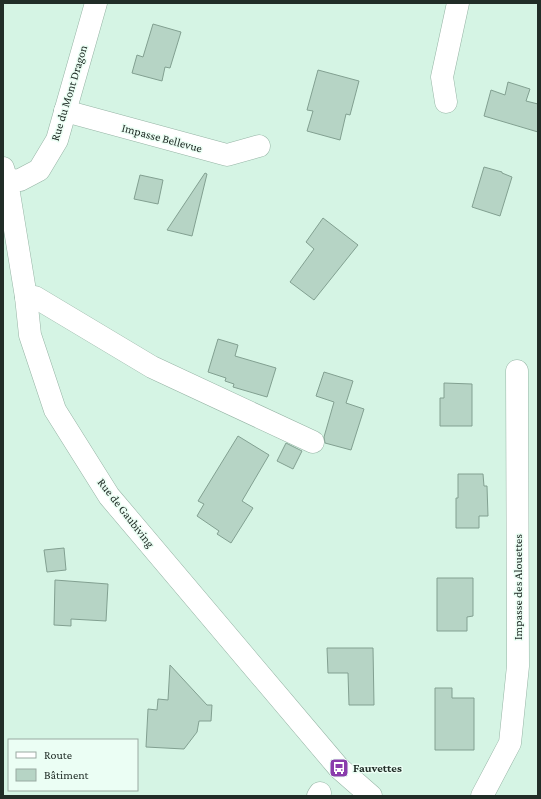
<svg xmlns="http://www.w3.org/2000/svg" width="541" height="799" font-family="'Crimson Pro',serif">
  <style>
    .building { fill: #b6d4c5; stroke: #82a091 }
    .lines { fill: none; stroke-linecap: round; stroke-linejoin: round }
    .minor-casing { stroke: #96b4a5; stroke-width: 23 }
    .major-casing { stroke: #96b4a5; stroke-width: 23 }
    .minor { stroke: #fff; stroke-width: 22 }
    .major { stroke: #fff; stroke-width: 22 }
    .labels { text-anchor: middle; stroke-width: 3; stroke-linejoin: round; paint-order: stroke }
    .street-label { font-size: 12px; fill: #212d27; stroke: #ebfef4 }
    .poi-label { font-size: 12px; font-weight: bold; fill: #212d27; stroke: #ebfef4; text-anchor: start }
  </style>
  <rect width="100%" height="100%" fill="#d5f4e4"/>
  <!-- building -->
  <g class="building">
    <polygon points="153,24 181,32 170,68 165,67 162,81 132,73 137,55 143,57"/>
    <polygon points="318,70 359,81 350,115 346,114 340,140 307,131 313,111 307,110"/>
    <polygon points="508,82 530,89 526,101 538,104 538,132 484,116 491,90 505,95"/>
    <polygon points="484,167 502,172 502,173 512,177 500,216 472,207"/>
    <polygon points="205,173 207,174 192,236 167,230"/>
    <polygon points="140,175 163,180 158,204 134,199"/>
    <polygon points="323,218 358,245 314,300 290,282 314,249 306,242"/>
    <polygon points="218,339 238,345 235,356 276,368 267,397 233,387 234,384 225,381 226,378 208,372"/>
    <polygon points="324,372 353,381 346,403 364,409 351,450 325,443 324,437 334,402 316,396"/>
    <polygon points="444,383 472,384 472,426 440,426 440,398 444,398"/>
    <polygon points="238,436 269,455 242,501 253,508 231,543 217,534 219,531 197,516 204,504 198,501"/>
    <polygon points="286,443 302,451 293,469 277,461"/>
    <polygon points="458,474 483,474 484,486 487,486 488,516 479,516 479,528 456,528 456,498 458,498"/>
    <polygon points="64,548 66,570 47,572 44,550"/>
    <polygon points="437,578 473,578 473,616 467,617 467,631 437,631"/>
    <polygon points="55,580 108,584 106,621 71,619 71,626 54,625"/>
    <polygon points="327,648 373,648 374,705 349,705 348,673 328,673"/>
    <polygon points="170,665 207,705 212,705 211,721 199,721 197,732 184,749 146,747 148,709 157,710 158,699 168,700"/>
    <polygon points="435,688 452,688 452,698 474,698 474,750 435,750"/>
  </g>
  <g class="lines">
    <defs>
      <g id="minor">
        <polyline points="446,102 442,77 458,3"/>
        <polyline points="65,111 227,155 259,146"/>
        <polyline points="7,181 20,180 39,170 57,140 96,3"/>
        <polyline points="26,297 35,297 152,367 313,442"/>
        <polyline points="318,796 320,793"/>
        <polyline points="482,796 510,743 518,666 517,371"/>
      </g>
      <polyline id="major" points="3,168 7,181 26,297 30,335 55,410 109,496 339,768 371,796"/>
    </defs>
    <!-- minor casing -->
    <use href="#minor" class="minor-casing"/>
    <!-- major casing -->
    <use href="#major" class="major-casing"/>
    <!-- minor -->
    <use href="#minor" class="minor"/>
    <!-- major -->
    <use href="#major" class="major"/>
  </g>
  <!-- icons -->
  <defs>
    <symbol id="bus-square" viewBox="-11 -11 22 22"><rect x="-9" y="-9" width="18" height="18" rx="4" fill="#8a3cac" stroke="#ebfef4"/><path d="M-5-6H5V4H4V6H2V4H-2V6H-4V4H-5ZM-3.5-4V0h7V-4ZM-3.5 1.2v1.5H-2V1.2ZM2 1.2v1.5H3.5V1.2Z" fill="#fff"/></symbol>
  </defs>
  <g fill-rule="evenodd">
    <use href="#bus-square" x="328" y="757" width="22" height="22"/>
  </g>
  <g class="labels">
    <!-- street labels -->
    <g class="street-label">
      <text transform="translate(69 93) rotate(-73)" y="4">Rue du Mont Dragon</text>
      <text transform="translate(162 138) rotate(15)" y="4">Impasse Bellevue</text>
      <text transform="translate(126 513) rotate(52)" y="4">Rue de Gaubiving</text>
      <text transform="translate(518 587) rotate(-90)" y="4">Impasse des Alouettes</text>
    </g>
    <!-- poi labels -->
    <g class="poi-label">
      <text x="353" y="772">Fauvettes</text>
    </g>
  </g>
  <!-- border -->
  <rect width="541" height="799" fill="none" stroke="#212d27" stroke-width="8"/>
  <!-- legend -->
  <rect x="8" y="739" width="130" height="52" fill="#ebfef4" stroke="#9aaaa2"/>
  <rect x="16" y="752" width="20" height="6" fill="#ffffff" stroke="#9aaaa2"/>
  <text x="44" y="759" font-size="12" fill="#212d27">Route</text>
  <rect x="16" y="769" width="20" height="12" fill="#b6d4c5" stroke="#9aaaa2"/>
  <text x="44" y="779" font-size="12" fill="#212d27">Bâtiment</text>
</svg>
